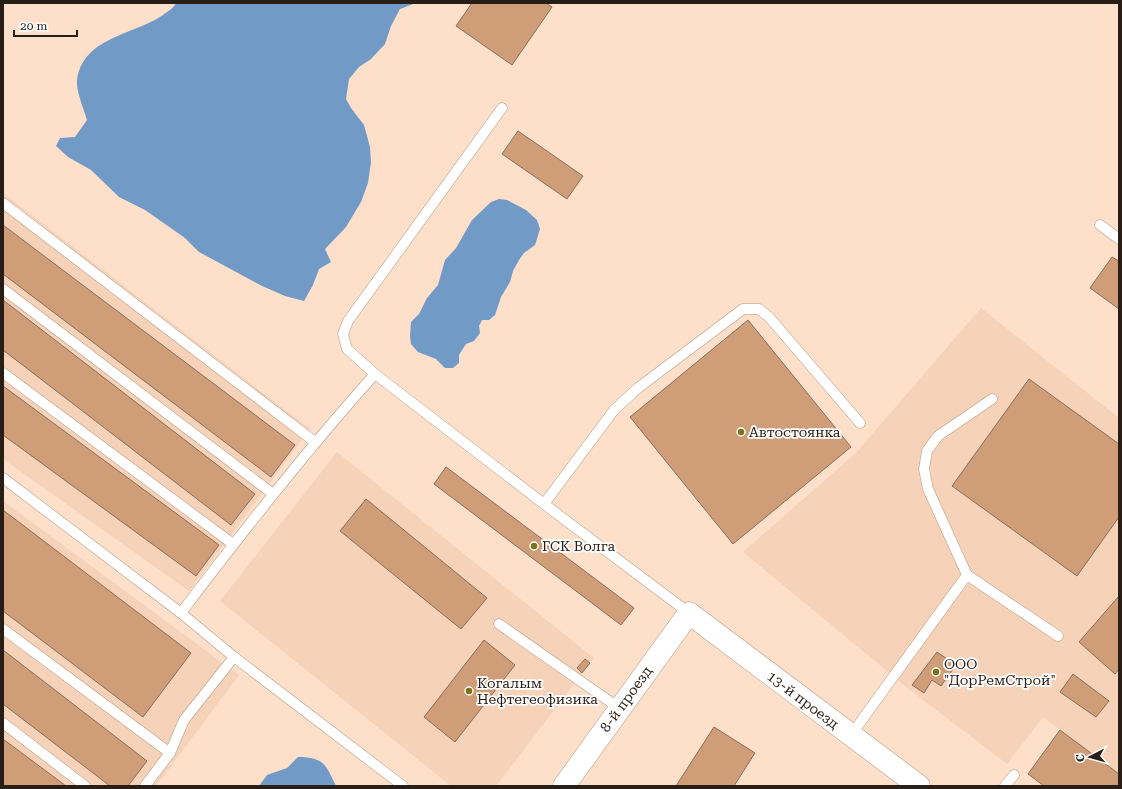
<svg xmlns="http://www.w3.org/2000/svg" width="1122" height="789" font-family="'Roboto Serif',serif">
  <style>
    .built { fill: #f6d2b8 }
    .water { fill: #719bc6 }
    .building { fill: #cf9d78; stroke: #886e5a }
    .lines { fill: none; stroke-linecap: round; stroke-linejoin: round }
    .lane-casing { stroke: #b49883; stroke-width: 11 }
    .secondary-casing { stroke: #b49883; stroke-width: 23 }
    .lane { stroke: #fff; stroke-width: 10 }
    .secondary { stroke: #fff; stroke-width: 22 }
    .poi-dot { fill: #7b7315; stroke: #fff; stroke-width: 1.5 }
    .labels { text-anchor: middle; stroke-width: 3.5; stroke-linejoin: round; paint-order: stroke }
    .poi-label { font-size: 14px; fill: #291e16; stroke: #fff; text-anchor: start }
    .street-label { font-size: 14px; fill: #291e16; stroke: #fff }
  </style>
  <rect width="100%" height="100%" fill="#fedfca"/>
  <!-- built -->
  <g class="built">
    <polygon points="3,193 310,429 189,591 3,459"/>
    <polygon points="981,308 1119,418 1119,774 1043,717 1007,764 910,690 743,552 856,453"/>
    <polygon points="337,452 594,658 496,786 451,786 220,601"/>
    <polygon points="3,501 239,675 156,786 3,786"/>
  </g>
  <!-- water -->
  <g class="water">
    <path d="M 176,3 L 416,3 L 400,9 L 391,26 L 385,44 L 371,59 L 359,67 L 349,79 L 346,99 L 351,108 L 364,125 L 370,147 L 371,162 L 368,183 L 361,202 L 346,227 L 325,249 L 331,262 L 319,269 L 313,285 L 304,301 L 285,296 L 262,286 L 199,252 L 185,238 L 145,210 L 119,197 L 91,170 L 68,157 L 56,146 L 60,138 L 75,137 L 87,120 C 84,110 76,91 77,81 C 82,37 134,35 163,15 C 168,11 173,9 176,3 Z"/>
    <polygon points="499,199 507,200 526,210 537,220 540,229 535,245 524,253 519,260 513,271 510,282 501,297 495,315 489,320 482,320 479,326 480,333 474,341 466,344 459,355 459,363 453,368 445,368 436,359 418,352 411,344 410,336 411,322 419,314 427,298 438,285 445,260 456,248 472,220 491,202"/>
    <path d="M 298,757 C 324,757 326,765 336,786 L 259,786 L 267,775 L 287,768 Z"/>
  </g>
  <!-- building -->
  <g class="building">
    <polygon points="472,3 546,3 552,7 512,65 456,26"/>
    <polygon points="518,131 583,176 567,199 502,154"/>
    <polygon points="3,225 295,445 271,477 3,274"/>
    <polygon points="1112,257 1119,261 1119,309 1090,288"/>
    <polygon points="3,300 255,494 231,525 3,350"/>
    <polygon points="748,320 851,447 733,544 630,417"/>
    <polygon points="1029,379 1119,444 1119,517 1077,576 952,486"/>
    <polygon points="3,386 219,545 196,576 3,435"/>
    <polygon points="446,467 634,608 621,625 434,484"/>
    <polygon points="366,499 487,598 461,629 340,531"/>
    <polygon points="3,510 191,653 143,717 3,611"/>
    <polygon points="1119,596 1119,669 1115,674 1079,642"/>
    <polygon points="484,640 515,665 455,742 424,717"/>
    <polygon points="3,650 147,761 128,786 110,786 3,704"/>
    <polygon points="937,652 956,665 941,686 932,680 924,693 912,685"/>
    <polygon points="585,659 590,663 582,673 577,668"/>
    <polygon points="1073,674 1109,701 1096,717 1060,692"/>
    <polygon points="714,727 755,753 734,786 676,786"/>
    <polygon points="1060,730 1119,774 1119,786 1044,786 1028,774"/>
    <polygon points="3,739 66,786 3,786"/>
  </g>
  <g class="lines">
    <defs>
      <g id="lane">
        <polyline points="3,203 315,442"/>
        <polyline points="1100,225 1119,239"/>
        <polyline points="3,289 273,494"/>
        <polyline points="3,373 233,544"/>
        <polyline points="375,374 347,349 343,334 348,321 502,108"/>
        <polyline points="3,478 181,613 234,657 403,786"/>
        <polyline points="544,504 614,410 638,388 743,309 759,309 769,317 860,423"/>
        <polyline points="967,575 928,489 924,469 927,451 938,436 992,399"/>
        <path d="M 181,613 C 243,531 306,451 375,374 L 544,504 L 689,613"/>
        <polyline points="499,624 619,708"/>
        <polyline points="3,629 170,753 184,720 234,657"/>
        <polyline points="3,723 85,786"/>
        <polyline points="851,735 967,575 1058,636"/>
        <polyline points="145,786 170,753"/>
        <polyline points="1005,786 1014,775"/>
      </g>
      <polyline id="secondary" points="564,786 689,613 919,786"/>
    </defs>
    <!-- lane casing -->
    <use href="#lane" class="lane-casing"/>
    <!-- secondary casing -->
    <use href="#secondary" class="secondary-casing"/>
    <!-- lane -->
    <use href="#lane" class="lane"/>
    <!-- secondary -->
    <use href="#secondary" class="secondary"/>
  </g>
  <!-- markers -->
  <g class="poi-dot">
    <circle cx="741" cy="432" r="4"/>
    <circle cx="534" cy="546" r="4"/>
    <circle cx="936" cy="672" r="4"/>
    <circle cx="469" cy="691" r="4"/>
  </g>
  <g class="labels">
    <!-- poi labels -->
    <g class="poi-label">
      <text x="749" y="437">Автостоянка</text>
      <text x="542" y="551">ГСК Волга</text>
      <text x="944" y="669">ООО<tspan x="944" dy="16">"ДорРемСтрой"</tspan></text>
      <text x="477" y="688">Когалым<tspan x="477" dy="16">Нефтегеофизика</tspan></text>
    </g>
    <!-- street labels -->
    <g class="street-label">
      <text transform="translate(626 699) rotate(-54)" y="5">8-й проезд</text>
      <text transform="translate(803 700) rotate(37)" y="5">13-й проезд</text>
    </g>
  </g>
  <!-- border -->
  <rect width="1122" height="789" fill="none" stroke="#291e16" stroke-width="8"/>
  <!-- north arrow -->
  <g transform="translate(1090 757) rotate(264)" stroke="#ffffff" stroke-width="3" paint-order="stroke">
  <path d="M0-3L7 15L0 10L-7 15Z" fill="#291e16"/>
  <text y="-6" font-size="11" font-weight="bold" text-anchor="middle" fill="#291e16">С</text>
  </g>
  <!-- scale -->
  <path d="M14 30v6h63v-6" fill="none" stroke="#291e16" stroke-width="2"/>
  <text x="20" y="30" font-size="12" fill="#291e16" stroke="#ffffff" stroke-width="3" paint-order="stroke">20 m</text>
</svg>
